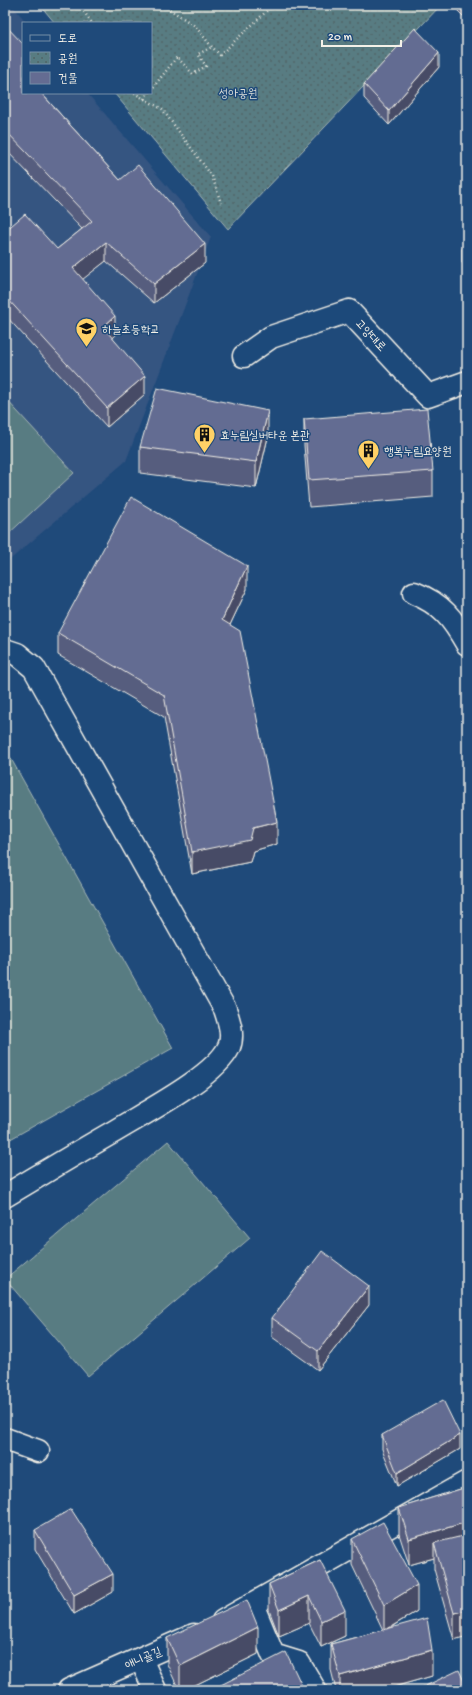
<svg xmlns="http://www.w3.org/2000/svg" width="472" height="1695" font-family="'Gochi Hand','Poor Story',sans-serif">
  <style>
    .built { fill: #345481 }
    .park { fill: url(#park-dots); stroke: #a6b6b5 }
    .garden { fill: #587c82; stroke: #a6b6b5 }
    .lines { fill: none; stroke-linecap: round; stroke-linejoin: round }
    .minor-casing { stroke: #f4f1e8; stroke-width: 25 }
    .path { stroke: #f4f1e8; stroke-width: 2.5; stroke-dasharray: 1 3; stroke-linecap: butt }
    .minor { stroke: #1f4a7a; stroke-width: 22 }
    .wall { fill: #565d7e; stroke: #f4f1e8 }
    .shaded-wall { fill: #464c66; stroke: #f4f1e8 }
    .building { fill: #646c92; stroke: #f4f1e8 }
    .labels { text-anchor: middle; stroke-width: 3; stroke-linejoin: round; paint-order: stroke }
    .park-label { font-size: 12px; fill: #dddfd9; stroke: #1f4a7a }
    .poi-label { font-size: 12px; fill: #f4f1e8; stroke: #1f4a7a; text-anchor: start }
    .street-label { font-size: 12px; fill: #f4f1e8; stroke: #1f4a7a }
  </style>
  <defs>
    <pattern id="park-dots" width="8" height="8" patternUnits="userSpaceOnUse"><rect width="8" height="8" fill="#587c82"/><path d="M2 2h.1M6 6h.1" fill="none" stroke="#516567" stroke-width="1.8" stroke-linecap="round"/></pattern>
  </defs>
  <rect width="100%" height="100%" fill="#1f4a7a"/>
  <filter id="ink" filterUnits="userSpaceOnUse"><feTurbulence type="fractalNoise" baseFrequency=".025" numOctaves="2"/><feDisplacementMap in="SourceGraphic" scale="8" xChannelSelector="R" yChannelSelector="G"/><feConvolveMatrix kernelMatrix="1 2 1 2 8 2 1 2 1" color-interpolation-filters="sRGB"/></filter>
  <g filter="url(#ink)">
    <!-- built -->
    <polygon class="built" points="5,5 12,5 27,23 23,23 23,93 87,93 211,237 126,461 5,564"/>
    <!-- park -->
    <polygon class="park" points="40,5 441,5 228,229 114,93 151,93 151,23 55,23"/>
    <!-- garden -->
    <g class="garden">
      <polygon points="5,398 74,473 5,537"/>
      <polygon points="5,748 173,1048 5,1142"/>
      <polygon points="168,1141 250,1238 88,1376 5,1279"/>
    </g>
    <g class="lines">
      <defs>
        <g id="minor">
          <polyline points="244,356 271,337 349,311 428,396 467,382"/>
          <path d="M 414,593 C 442,604 453,619 467,644"/>
          <path d="M 5,650 L 17,654 L 34,668 L 225,1009 C 229,1021 234,1035 229,1047 C 215,1077 144,1113 115,1131 C 78,1152 42,1174 5,1196"/>
          <polyline points="5,1439 38,1451"/>
          <polyline points="252,1604 273,1655 299,1663 315,1690"/>
          <polyline points="223,1621 467,1482"/>
          <polyline points="141,1659 155,1690"/>
          <polyline points="69,1690 194,1635"/>
        </g>
      </defs>
      <!-- minor casing -->
      <use href="#minor" class="minor-casing"/>
      <!-- path -->
      <g class="path">
        <polyline points="79,5 92,23"/>
        <polyline points="163,5 195,26 212,47 220,55 273,5"/>
        <polyline points="151,90 177,57 193,74 206,66 198,54 212,47"/>
        <polyline points="134,93 162,109 212,176 221,203"/>
        <polyline points="144,99 148,93"/>
      </g>
      <!-- minor -->
      <use href="#minor" class="minor"/>
    </g>
    <!-- wall -->
    <g class="wall">
      <polygon points="452,5 467,5 467,20"/>
      <polygon points="5,25 23,93 43,93 42,94 120,180 205,263 154,303 106,261 82,279 115,335 112,337 145,394 107,427 5,315 5,231 57,249 82,229 5,149"/>
      <polygon points="439,67 389,125 364,98 364,84"/>
      <polygon points="467,243 467,267 462,263 462,249"/>
      <polygon points="304,419 433,471 433,497 309,507 304,445"/>
      <polygon points="268,437 256,488 140,473 140,447"/>
      <polygon points="247,589 230,625 277,844 253,851 250,862 192,874 164,717 58,655 58,633"/>
      <polygon points="369,1305 318,1370 272,1337 272,1318"/>
      <polygon points="382,1435 460,1449 397,1486 382,1449"/>
      <polygon points="467,1487 454,1640 434,1569 434,1558 409,1565 399,1534 399,1508"/>
      <polygon points="35,1530 113,1592 74,1614 35,1549"/>
      <polygon points="352,1539 417,1611 388,1629 432,1676 383,1690 336,1690 331,1670 331,1644 383,1630 352,1565"/>
      <polygon points="320,1560 345,1636 321,1647 309,1623 279,1636 269,1610 269,1584"/>
      <polygon points="167,1638 258,1654 185,1690 179,1690 167,1664"/>
    </g>
    <!-- shaded-wall -->
    <g class="shaded-wall">
      <polygon points="439,53 439,67 389,125 389,111"/>
      <polygon points="106,242 106,261 73,287 73,268"/>
      <polygon points="205,244 205,263 154,303 154,284"/>
      <polygon points="115,316 115,335 103,346 103,327"/>
      <polygon points="145,376 145,394 107,427 107,408"/>
      <polygon points="268,411 268,437 256,488 256,462"/>
      <polygon points="247,566 247,589 222,642 222,620"/>
      <polygon points="277,822 277,844 253,851 250,862 192,874 192,852 253,828"/>
      <polygon points="369,1286 369,1305 318,1370 318,1351"/>
      <polygon points="460,1435 460,1449 397,1486 397,1473"/>
      <polygon points="467,1522 467,1548 434,1543 434,1558 409,1565 409,1539"/>
      <polygon points="113,1574 113,1592 74,1614 74,1595"/>
      <polygon points="417,1585 417,1611 384,1631 384,1605"/>
      <polygon points="309,1596 309,1623 279,1636 279,1610"/>
      <polygon points="345,1610 345,1636 321,1647 321,1621"/>
      <polygon points="467,1610 467,1636 454,1640 454,1613"/>
      <polygon points="258,1627 258,1654 185,1690 180,1690 180,1666"/>
      <polygon points="432,1650 432,1676 383,1690 340,1690 340,1676"/>
    </g>
    <!-- building -->
    <g class="building">
      <polygon points="5,25 23,44 23,93 41,93 120,180 138,165 205,244 154,284 106,242 73,268 115,316 103,327 145,376 107,408 5,296 5,231 25,214 57,249 92,221 5,130"/>
      <polygon points="415,28 439,53 389,111 364,84"/>
      <polygon points="467,243 467,253 462,249"/>
      <polygon points="157,388 268,411 256,462 140,447"/>
      <polygon points="427,409 433,471 309,480 304,419"/>
      <polygon points="131,497 247,566 222,620 240,631 277,822 253,828 250,840 192,852 164,695 58,633"/>
      <polygon points="322,1251 369,1286 318,1351 272,1318"/>
      <polygon points="443,1400 460,1435 397,1473 382,1435"/>
      <polygon points="467,1487 467,1522 409,1539 399,1508"/>
      <polygon points="71,1509 113,1574 74,1595 35,1530"/>
      <polygon points="383,1522 417,1585 384,1605 352,1539"/>
      <polygon points="467,1535 467,1610 454,1613 434,1543"/>
      <polygon points="320,1560 345,1610 321,1621 309,1596 279,1610 269,1584"/>
      <polygon points="247,1600 258,1627 180,1666 167,1638"/>
      <polygon points="427,1618 432,1650 340,1676 331,1644"/>
      <polygon points="286,1652 303,1688 300,1690 211,1690"/>
      <polygon points="459,1670 467,1688 467,1690 417,1690"/>
    </g>
  </g>
  <!-- icons -->
  <defs>
    <symbol id="school-pin" viewBox="-11 -11 22 30"><path d="M0 17L-7.5 6A9.5 9.5 0 1 1 7.5 6Z" fill="#ffd166" stroke="#1f4a7a"/><path d="M0-5L7-2L0 1L-7-2ZM-4 1L0 2.5L4 1V4Q0 6-4 4Z" fill="#111"/></symbol>
    <symbol id="building-pin" viewBox="-11 -11 22 30"><path d="M0 17L-7.5 6A9.5 9.5 0 1 1 7.5 6Z" fill="#ffd166" stroke="#1f4a7a"/><path d="M-4-6H4V6H1V3H-1V6H-4ZM-2.5-4.3h1.7v1.8h-1.7ZM.8-4.3h1.7v1.8H.8ZM-2.5-1h1.7V.8h-1.7ZM.8-1h1.7V.8H.8Z" fill="#111"/></symbol>
  </defs>
  <g fill-rule="evenodd">
    <use href="#school-pin" x="74" y="316" width="25" height="34"/>
    <use href="#building-pin" x="192" y="422" width="25" height="34"/>
    <use href="#building-pin" x="356" y="438" width="25" height="34"/>
  </g>
  <g class="labels">
    <!-- park labels -->
    <g class="park-label">
      <text x="238" y="97">성아공원</text>
    </g>
    <!-- poi labels -->
    <g class="poi-label">
      <text x="102" y="333">하늘초등학교</text>
      <text x="220" y="439">효누림실버타운 본관</text>
      <text x="384" y="455">행복누림요양원</text>
    </g>
    <!-- street labels -->
    <g class="street-label">
      <text transform="translate(371 335) rotate(47)" y="4">고양대로</text>
      <text transform="translate(143 1658) rotate(-24)" y="4">애니골길</text>
    </g>
  </g>
  <!-- margin -->
  <rect width="472" height="1695" fill="none" stroke="#1f4a7a" stroke-width="20"/>
  <rect x="10" y="10" width="452" height="1675" fill="none" stroke="#f4f1e8" stroke-width="1.5" filter="url(#ink)"/>
  <!-- legend -->
  <rect x="22" y="22" width="130" height="72" fill="#1f4a7a" stroke="#748da6"/>
  <rect x="30" y="35" width="20" height="6" fill="#1f4a7a" stroke="#748da6"/>
  <text x="58" y="42" font-size="12" fill="#f4f1e8">도로</text>
  <rect x="30" y="52" width="20" height="12" fill="url(#park-dots)" stroke="#748da6"/>
  <text x="58" y="62" font-size="12" fill="#f4f1e8">공원</text>
  <rect x="30" y="72" width="20" height="12" fill="#646c92" stroke="#748da6"/>
  <text x="58" y="82" font-size="12" fill="#f4f1e8">건물</text>
  <!-- scale -->
  <path d="M322 40v6h79v-6" fill="none" stroke="#f4f1e8" stroke-width="2"/>
  <text x="328" y="40" font-size="12" fill="#f4f1e8" stroke="#1f4a7a" stroke-width="3" paint-order="stroke">20 m</text>
</svg>
